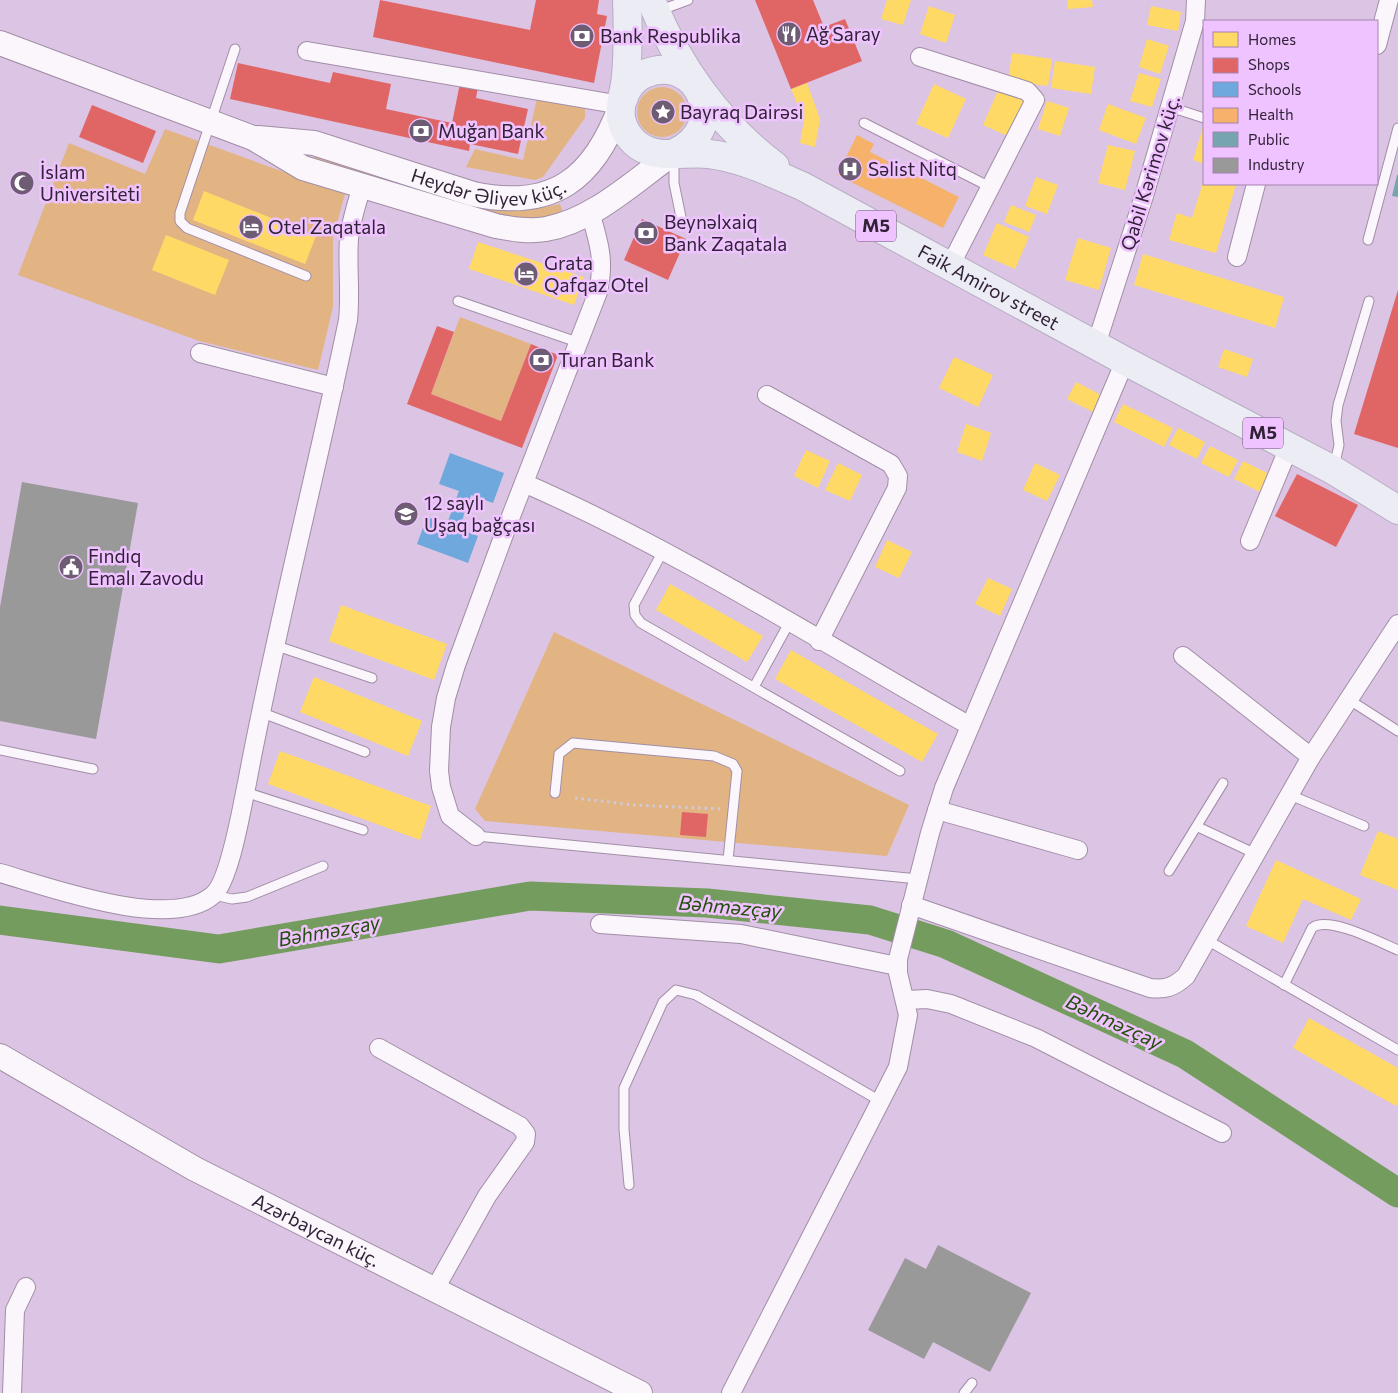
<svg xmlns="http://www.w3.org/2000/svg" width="1398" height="1393" font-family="Commissioner,sans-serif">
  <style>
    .green { fill: #e2b484 }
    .homes { fill: #ffd966 }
    .shops { fill: #e06666 }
    .schools { fill: #6fa8dc }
    .health { fill: #f6b26b }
    .public { fill: #76a5af }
    .industry { fill: #999 }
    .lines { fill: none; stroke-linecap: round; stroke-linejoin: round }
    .river { stroke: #749c5e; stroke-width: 29 }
    .service-casing { stroke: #a18ea7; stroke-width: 11 }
    .minor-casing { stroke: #a18ea7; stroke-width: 20 }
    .secondary-casing { stroke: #a18ea7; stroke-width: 26 }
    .trunk-casing { stroke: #b6adc2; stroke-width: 30 }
    .path { stroke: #d1cad4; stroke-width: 3; stroke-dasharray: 2.5 4; stroke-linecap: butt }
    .service { stroke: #faf6fb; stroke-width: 9 }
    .minor { stroke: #faf6fb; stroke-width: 18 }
    .secondary { stroke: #faf6fb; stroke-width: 24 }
    .trunk { stroke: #ececf4; stroke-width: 28 }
    .labels { text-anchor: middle; stroke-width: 5; stroke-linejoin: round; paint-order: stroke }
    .shield { fill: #efc3ff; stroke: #6b5274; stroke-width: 1 }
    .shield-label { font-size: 18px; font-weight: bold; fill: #322238 }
    .poi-label { font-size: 19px; fill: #322238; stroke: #efc3ff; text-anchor: start }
    .street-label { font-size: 19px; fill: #322238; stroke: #efc3ff }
    .water-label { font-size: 20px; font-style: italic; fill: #235009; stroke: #efc3ff }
  </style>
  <rect width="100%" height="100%" fill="#dcc4e4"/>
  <!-- green -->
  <g class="green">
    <circle cx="662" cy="112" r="25"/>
    <polygon points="538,94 583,105 585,110 585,118 543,177 535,180 466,167 475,149 523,160"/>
    <polygon points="165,129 345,194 333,238 333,307 318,370 199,341 18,275 69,143 145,174"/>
    <path d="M 315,154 L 487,206 C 513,211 534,210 560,204 L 563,213 L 534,219 L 510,219 L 313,163 Z"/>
    <polygon points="460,317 531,344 501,421 431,394"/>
    <polygon points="554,632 909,805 887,856 485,821 475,809"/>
  </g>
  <!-- homes -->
  <g class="homes">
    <polygon points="887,0 911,0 903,25 881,19"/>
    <polygon points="1067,0 1092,0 1093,7 1068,9"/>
    <polygon points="929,6 955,15 946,43 920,34"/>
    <polygon points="1151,6 1181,12 1178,31 1147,25"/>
    <polygon points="1147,39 1169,46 1160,74 1139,67"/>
    <polygon points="1012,53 1052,59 1048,86 1008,81"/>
    <polygon points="1055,61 1095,67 1091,94 1051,88"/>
    <polygon points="1139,73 1161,79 1152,107 1130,101"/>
    <polygon points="807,83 820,119 815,147 800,143 804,120 791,89"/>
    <polygon points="934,84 966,99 948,138 916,124"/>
    <polygon points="1000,86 1027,98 1010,137 983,125"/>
    <polygon points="1047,101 1069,108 1060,136 1038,129"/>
    <polygon points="1108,104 1146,118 1136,144 1099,130"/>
    <polygon points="1203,127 1204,127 1204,164 1193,160"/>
    <polygon points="1108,145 1135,151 1125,190 1098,183"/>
    <polygon points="1036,177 1058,185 1047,214 1025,206"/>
    <polygon points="1204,179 1204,184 1236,184 1216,253 1169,240 1177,213 1192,218"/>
    <polygon points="204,191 316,236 305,264 193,220"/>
    <polygon points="1011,205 1036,215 1029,232 1004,222"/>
    <polygon points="997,223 1029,237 1015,269 983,255"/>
    <polygon points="166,235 229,260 215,295 152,270"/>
    <polygon points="1078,238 1111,248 1099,290 1065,280"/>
    <polygon points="478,242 584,277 574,305 469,269"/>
    <polygon points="1143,254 1284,297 1275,328 1134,285"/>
    <polygon points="1224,349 1253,359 1247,377 1218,367"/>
    <polygon points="954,357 993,375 978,407 939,388"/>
    <polygon points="1076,382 1103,396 1095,413 1067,399"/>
    <polygon points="1123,404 1173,428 1164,447 1114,422"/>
    <polygon points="966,424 991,433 982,461 957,452"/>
    <polygon points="1178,428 1205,442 1197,459 1169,445"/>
    <polygon points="1210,446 1238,460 1229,477 1201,463"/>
    <polygon points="806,450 830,461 818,488 794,476"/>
    <polygon points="1243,461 1271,475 1262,493 1234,479"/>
    <polygon points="838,463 862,475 850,501 825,490"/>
    <polygon points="1035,463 1060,475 1047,501 1023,490"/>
    <polygon points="887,540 912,552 899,578 875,567"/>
    <polygon points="988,578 1012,589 1000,616 975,604"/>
    <polygon points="670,584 763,636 747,662 656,610"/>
    <polygon points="341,605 447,644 434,680 329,641"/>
    <polygon points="791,650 938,734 922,762 775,679"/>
    <polygon points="314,677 422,721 408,756 300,712"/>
    <polygon points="280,751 431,806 420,840 268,784"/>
    <polygon points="1378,831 1398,839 1398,890 1360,875"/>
    <polygon points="1276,860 1361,899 1351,920 1303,899 1283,943 1246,926"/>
    <polygon points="1309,1018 1398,1068 1398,1102 1396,1106 1293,1048"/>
  </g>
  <!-- shops -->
  <g class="shops">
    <polygon points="380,0 530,30 536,0 599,0 597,14 607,16 594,83 373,37"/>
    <polygon points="755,0 813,0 824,27 845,19 862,61 791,89"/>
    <polygon points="238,63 330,83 333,72 391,84 386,109 452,123 460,83 478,87 476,98 528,109 518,154 470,144 469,151 230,99"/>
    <polygon points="92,105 156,131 143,163 79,137"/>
    <polygon points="642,219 686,239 668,280 624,260"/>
    <polygon points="1398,290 1398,448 1354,434"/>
    <polygon points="437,326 454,332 431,394 501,421 531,344 558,355 522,448 407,404"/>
    <polygon points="1297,474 1358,505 1336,547 1275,516"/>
    <polygon points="682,812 708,814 706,837 680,835"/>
  </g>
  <!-- schools -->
  <polygon class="schools" points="450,453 504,473 493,503 471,495 459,529 478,536 468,563 417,544 427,517 447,524 459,491 439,484"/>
  <!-- health -->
  <polygon class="health" points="857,135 874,144 870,152 959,197 943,228 837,175"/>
  <!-- public -->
  <polygon class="public" points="1397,175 1398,175 1398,197 1392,196"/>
  <!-- industry -->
  <g class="industry">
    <polygon points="22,482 138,503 96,739 0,721 0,607"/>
    <polygon points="938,1245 1031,1293 990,1372 933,1342 924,1359 868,1330 905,1258 926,1269"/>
  </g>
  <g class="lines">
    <!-- river -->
    <polyline class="river" points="0,920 219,949 530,896 707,903 870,920 946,944 1185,1054 1398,1193"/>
    <defs>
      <g id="service">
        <polyline points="658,11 688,0"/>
        <polyline points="235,49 180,213 180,221 187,228 306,276"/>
        <polyline points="1170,107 1204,118"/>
        <polyline points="864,123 990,187"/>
        <polyline points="674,158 674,183 682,222"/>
        <polyline points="1368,240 1398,128"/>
        <polyline points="458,301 580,343"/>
        <polyline points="1334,467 1339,445 1336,421 1338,405 1369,301"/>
        <polyline points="663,551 634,605 635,615 641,623 900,771"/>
        <polyline points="274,645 372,678"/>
        <polyline points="754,687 789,623"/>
        <polyline points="1348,699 1398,731"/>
        <polyline points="260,712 365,752"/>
        <polyline points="0,750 93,769"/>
        <polyline points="245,792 363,830"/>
        <polyline points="555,793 559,754 573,743 714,756 733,764 737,771 728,860"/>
        <polyline points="1290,795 1364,826"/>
        <polyline points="1198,827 1256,854"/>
        <polyline points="476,836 918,879"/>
        <polyline points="1169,871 1223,783"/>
        <polyline points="214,895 232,899 247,897 323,866"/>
        <polyline points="1207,940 1398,1050"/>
        <path d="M 1284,985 L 1312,928 C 1328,915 1379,942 1398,950"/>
        <polyline points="629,1185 624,1129 624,1088 663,1002 676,990 696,995 882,1102"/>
        <polyline points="964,1393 972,1383"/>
      </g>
      <g id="minor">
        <polyline points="1377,45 1389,0"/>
        <polyline points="307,51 621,105"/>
        <polyline points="920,57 1027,91 1035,100 950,266"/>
        <polyline points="1237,257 1256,184"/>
        <polyline points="1096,345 1144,196 1195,21 1196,0"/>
        <polyline points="200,353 334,387"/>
        <polyline points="767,395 891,464 898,476 897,488 819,641"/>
        <path d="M 524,483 C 679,551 823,643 970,726"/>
        <polyline points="1250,541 1289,447"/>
        <polyline points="1183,656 1311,757"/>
        <polyline points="937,810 1078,850"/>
        <path d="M 476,836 L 450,816 L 441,787 L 439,771 L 441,727 L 446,698 L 456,665 L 506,529 L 598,292 C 605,260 599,243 590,212"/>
        <path d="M 0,873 C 49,887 171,932 213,895 C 230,881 242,806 247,783 C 276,627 316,475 348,320 C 351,293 347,266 349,239 C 351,220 357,203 362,186"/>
        <path d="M 911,905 L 1150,988 C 1165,990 1174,987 1186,976 L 1311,757 L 1398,624"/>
        <polyline points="600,924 741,934 897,966"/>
        <polyline points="906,1000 927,999 951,1004 1036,1038 1222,1133"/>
        <polyline points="379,1048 520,1126 526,1134 525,1142 487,1196 435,1289"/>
        <polyline points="12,1393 15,1310 26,1287"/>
        <polyline points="731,1393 898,1067 908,1015 898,973 898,959 930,833 944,788 1125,361"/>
      </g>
      <g id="secondary">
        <path d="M 0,43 L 253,138 L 303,168 L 496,226 C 512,229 529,232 546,229 C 595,220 635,180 674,153"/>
        <path id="s1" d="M 258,138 L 314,143 L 473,194 C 553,211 594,179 621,105"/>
        <path id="s2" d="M 0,1056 L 195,1169 L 640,1393"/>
      </g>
      <g id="trunk">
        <path id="s3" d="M 627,0 C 628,25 628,51 626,76 C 625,90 619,104 621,118 C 624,133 634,146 649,151 C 663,157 692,152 709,154 C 742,158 772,173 802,186 L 1125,361 L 1333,470 L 1398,510"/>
        <path d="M 651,0 C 677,65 719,124 775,166"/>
        <path d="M 623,100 C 626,89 633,79 644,74 C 698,51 732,128 674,153"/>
      </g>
    </defs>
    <!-- service casing -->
    <use href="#service" class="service-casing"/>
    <!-- minor casing -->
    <use href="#minor" class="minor-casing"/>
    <!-- secondary casing -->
    <use href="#secondary" class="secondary-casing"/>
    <!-- trunk casing -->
    <use href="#trunk" class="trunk-casing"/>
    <!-- path -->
    <g class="path">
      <polyline points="812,169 820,154"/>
      <polyline points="464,514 491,524"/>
      <polyline points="575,798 634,805 722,809"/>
    </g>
    <!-- service -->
    <use href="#service" class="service"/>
    <!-- minor -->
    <use href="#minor" class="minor"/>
    <!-- secondary -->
    <use href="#secondary" class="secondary"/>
    <!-- trunk -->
    <use href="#trunk" class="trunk"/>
  </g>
  <!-- icons -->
  <defs>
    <symbol id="restaurant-disc" viewBox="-11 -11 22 22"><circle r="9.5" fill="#6e5b74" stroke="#efc3ff"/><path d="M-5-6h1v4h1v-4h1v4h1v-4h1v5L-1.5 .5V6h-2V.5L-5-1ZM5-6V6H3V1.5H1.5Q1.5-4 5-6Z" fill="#fff"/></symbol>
    <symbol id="bank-disc" viewBox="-11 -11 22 22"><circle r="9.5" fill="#6e5b74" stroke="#efc3ff"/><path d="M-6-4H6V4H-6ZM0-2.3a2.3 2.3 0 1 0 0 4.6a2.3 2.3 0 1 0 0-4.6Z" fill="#fff"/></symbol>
    <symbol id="sight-disc" viewBox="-11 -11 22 22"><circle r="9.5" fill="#6e5b74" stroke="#efc3ff"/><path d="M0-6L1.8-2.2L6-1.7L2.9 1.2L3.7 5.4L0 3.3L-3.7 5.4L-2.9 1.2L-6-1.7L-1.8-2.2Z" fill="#fff"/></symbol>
    <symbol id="hospital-disc" viewBox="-11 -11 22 22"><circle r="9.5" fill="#6e5b74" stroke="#efc3ff"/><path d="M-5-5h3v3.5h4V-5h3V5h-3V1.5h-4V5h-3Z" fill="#fff"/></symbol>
    <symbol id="mosque-disc" viewBox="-11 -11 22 22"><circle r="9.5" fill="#6e5b74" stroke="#efc3ff"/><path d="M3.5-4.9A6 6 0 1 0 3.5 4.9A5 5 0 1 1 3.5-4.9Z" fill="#fff"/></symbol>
    <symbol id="hotel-disc" viewBox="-11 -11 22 22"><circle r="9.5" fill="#6e5b74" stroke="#efc3ff"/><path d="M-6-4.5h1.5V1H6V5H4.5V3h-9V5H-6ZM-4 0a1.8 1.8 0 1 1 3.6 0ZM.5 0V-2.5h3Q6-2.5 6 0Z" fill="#fff"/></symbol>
    <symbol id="school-disc" viewBox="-11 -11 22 22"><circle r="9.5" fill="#6e5b74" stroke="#efc3ff"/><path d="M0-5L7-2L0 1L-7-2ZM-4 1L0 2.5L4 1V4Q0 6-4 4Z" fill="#fff"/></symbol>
    <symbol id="civic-disc" viewBox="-11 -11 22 22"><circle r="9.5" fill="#6e5b74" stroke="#efc3ff"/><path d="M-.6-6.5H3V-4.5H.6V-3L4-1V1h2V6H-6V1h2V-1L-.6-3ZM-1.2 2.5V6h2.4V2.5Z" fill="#fff"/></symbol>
  </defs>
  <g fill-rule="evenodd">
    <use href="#restaurant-disc" x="775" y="20" width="28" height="28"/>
    <use href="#bank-disc" x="568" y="22" width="28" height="28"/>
    <use href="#sight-disc" x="649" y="98" width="28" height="28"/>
    <use href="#bank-disc" x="407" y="117" width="28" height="28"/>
    <use href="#hospital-disc" x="836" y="155" width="28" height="28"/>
    <use href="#mosque-disc" x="8" y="169" width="28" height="28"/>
    <use href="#hotel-disc" x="237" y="213" width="28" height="28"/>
    <use href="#bank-disc" x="632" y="219" width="28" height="28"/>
    <use href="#hotel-disc" x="512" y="260" width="28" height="28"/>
    <use href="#bank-disc" x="527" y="346" width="28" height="28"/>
    <use href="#school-disc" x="392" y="500" width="28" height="28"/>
    <use href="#civic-disc" x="57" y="553" width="28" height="28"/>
  </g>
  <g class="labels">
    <!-- shield labels -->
    <g class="shield">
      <rect x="856" y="210.5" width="40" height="31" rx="4"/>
      <rect x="1243" y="417.5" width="40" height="31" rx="4"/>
    </g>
    <g class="shield-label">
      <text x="876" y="232">M5</text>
      <text x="1263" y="439">M5</text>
    </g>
    <!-- poi labels -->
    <g class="poi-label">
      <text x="806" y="41">Ağ Saray</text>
      <text x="600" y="43">Bank Respublika</text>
      <text x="680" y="119">Bayraq Dairəsi</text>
      <text x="438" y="138">Muğan Bank</text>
      <text x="868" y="176">Səlist Nitq</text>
      <text x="40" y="179">İslam<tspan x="40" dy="22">Universiteti</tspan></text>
      <text x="664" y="229">Beynəlxaiq<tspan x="664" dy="22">Bank Zaqatala</tspan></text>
      <text x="268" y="234">Otel Zaqatala</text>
      <text x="544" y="270">Grata<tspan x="544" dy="22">Qafqaz Otel</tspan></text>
      <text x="558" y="367">Turan Bank</text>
      <text x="424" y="510">12 saylı<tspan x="424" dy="22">Uşaq bağçası</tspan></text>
      <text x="88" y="563">Fındıq<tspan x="88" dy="22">Emalı Zavodu</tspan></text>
    </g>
    <!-- street labels -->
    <g class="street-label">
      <text transform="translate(1150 173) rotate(-73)" y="7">Qabil Kərimov küç.</text>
      <text dy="7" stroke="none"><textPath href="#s1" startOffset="238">Heydər Əliyev küç.</textPath></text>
      <text dy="7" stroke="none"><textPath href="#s3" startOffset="535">Faik Amirov street</textPath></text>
      <text dy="7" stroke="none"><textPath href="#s2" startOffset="361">Azərbaycan küç.</textPath></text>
    </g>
    <!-- water labels -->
    <g class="water-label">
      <text transform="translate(730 907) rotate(5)" y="7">Bəhməzçay</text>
      <text transform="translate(329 931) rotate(-10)" y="7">Bəhməzçay</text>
      <text transform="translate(1114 1022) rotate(25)" y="7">Bəhməzçay</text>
    </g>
  </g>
  <!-- legend -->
  <rect x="1203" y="20" width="175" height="165" fill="#efc3ff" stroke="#a383af"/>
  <rect x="1213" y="32" width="25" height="15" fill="#ffd966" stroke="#a383af"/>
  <text x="1248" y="45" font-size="15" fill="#322238">Homes</text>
  <rect x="1213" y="58" width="25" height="15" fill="#e06666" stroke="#a383af"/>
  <text x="1248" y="70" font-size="15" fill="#322238">Shops</text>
  <rect x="1213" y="82" width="25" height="15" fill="#6fa8dc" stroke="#a383af"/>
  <text x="1248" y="95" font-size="15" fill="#322238">Schools</text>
  <rect x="1213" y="108" width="25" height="15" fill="#f6b26b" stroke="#a383af"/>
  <text x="1248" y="120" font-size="15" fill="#322238">Health</text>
  <rect x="1213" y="132" width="25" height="15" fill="#76a5af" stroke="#a383af"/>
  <text x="1248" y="145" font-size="15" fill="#322238">Public</text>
  <rect x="1213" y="158" width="25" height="15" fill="#999999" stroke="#a383af"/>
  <text x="1248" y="170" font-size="15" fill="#322238">Industry</text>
</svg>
